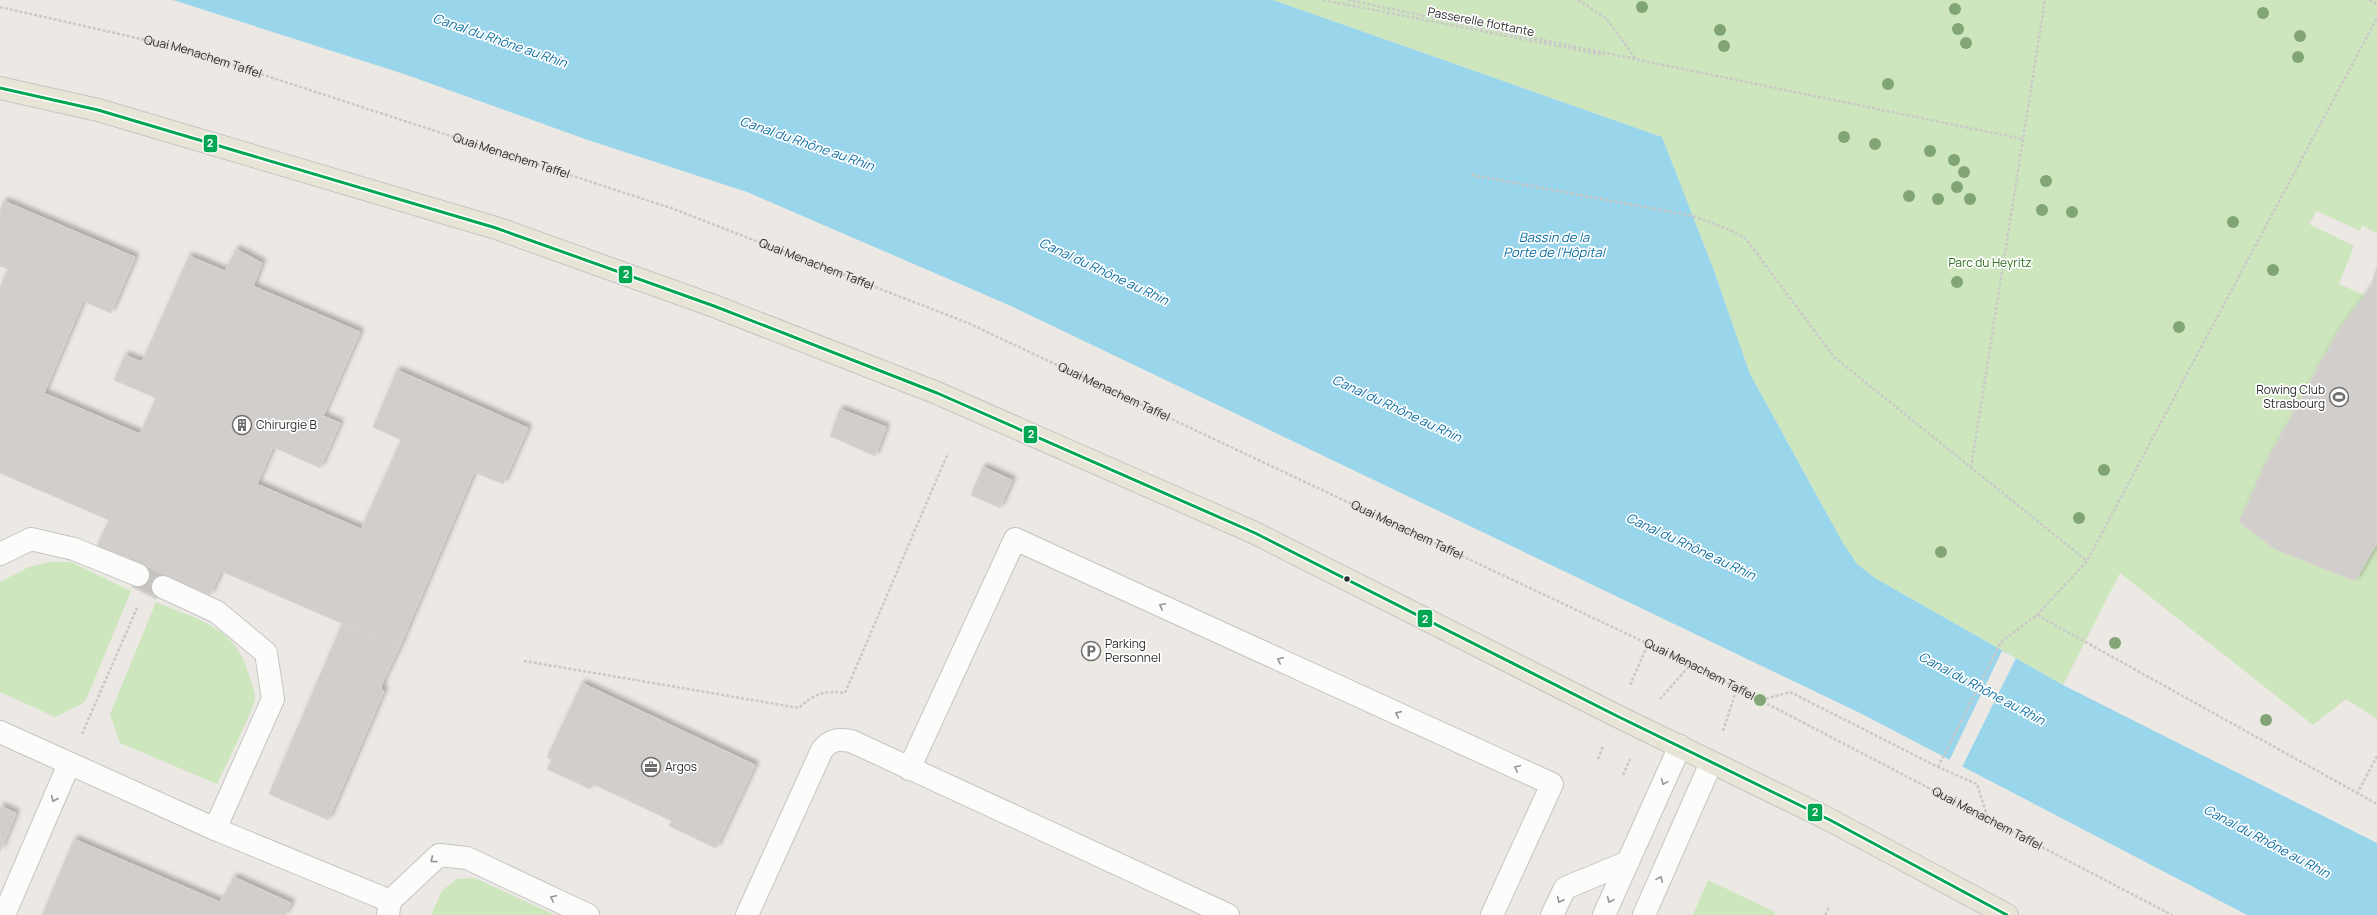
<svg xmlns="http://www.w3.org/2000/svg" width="2377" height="915" font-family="Manrope,sans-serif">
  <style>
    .green { fill: #cee6be }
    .water { fill: #99d6ec }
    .pier { fill: #ece8e4 }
    .building { fill: #d1cecb; stroke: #d7d4d0; filter: url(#shadow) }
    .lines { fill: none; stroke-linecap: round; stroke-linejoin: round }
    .minor-tunnel { stroke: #c6c3c0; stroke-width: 22; stroke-dasharray: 22 11; stroke-linecap: butt }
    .minor-casing { stroke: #c5c4c5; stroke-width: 24 }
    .major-casing { stroke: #c6c5c4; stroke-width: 24 }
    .path { stroke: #c9c9c8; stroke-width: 2.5; stroke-dasharray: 3 2; stroke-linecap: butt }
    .minor { stroke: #fcfcfb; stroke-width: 22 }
    .major { stroke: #e8e4d6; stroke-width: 22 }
    .bus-1-casing { stroke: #fff; stroke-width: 6 }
    .bus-1 { stroke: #00a651; stroke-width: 3 }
    .tree { fill: #82a575 }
    .oneway { stroke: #959594 }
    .bus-dot { fill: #2e2e2e; stroke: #fff; stroke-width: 1.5 }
    .labels { text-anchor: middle; stroke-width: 3.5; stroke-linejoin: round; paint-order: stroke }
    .street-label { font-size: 12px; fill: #2e2e2e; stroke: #fff }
    .park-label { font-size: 12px; fill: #2c6e1b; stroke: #fff }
    .poi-label { font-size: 12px; fill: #2e2e2e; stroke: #fff; text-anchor: start }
    .water-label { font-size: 13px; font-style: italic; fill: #0d6fa3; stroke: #fff }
    .line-badge { stroke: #fff; stroke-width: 1.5 }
    .badge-label { font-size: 11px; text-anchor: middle; font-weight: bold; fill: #fff }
  </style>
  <defs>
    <filter id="shadow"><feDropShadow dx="3.5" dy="-3.5" stdDeviation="2" flood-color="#0004"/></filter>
  </defs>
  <rect width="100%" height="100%" fill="#ece8e4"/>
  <!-- green -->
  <g class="green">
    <path d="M 1273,0 L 2377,0 L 2377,234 L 2362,225 L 2360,231 L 2317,211 L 2309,224 L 2354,246 L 2339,284 L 2364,295 C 2314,366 2275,443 2239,522 L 2275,549 L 2355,581 L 2377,543 L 2377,719 L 2346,699 L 2313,725 L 2120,573 L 2063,685 L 1875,578 L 1857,564 L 1843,543 L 1750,374 L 1713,268 L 1662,137 Z"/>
    <polygon points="49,562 71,562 131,591 85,702 55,717 0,692 0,582 29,567"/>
    <path d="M 156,602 C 198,620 236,626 249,675 C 251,682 255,691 255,698 C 255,707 223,771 217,784 L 120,743 L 110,714 Z"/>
    <polygon points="475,878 555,915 431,915 442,891 456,879"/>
    <polygon points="1708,880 1775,912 1774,915 1693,915"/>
  </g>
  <!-- water -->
  <polygon class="water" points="173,0 1273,0 1662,137 1713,268 1750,374 1843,543 1857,564 1875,578 2063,685 2377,843 2377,915 2247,915 1860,713 1011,306 747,192 585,139 404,74"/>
  <!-- pier -->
  <polygon class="pier" points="2002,651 2016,658 1962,767 1949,761"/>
  <!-- building -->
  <g class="building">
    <polygon points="4,201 135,257 111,313 83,301 44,393 140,434 156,398 114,380 125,355 142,362 189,256 225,271 236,249 262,263 253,286 360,332 323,416 340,423 320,468 273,447 257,484 361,529 401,440 373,427 397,370 528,428 503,484 474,472 399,648 221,571 210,595 169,577 156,599 132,587 142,565 97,546 109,520 0,473 0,287 8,269 0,266 0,211"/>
    <polygon points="2377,267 2377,543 2355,581 2275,549 2239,522 2268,459 2336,335 2371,286"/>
    <polygon points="840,409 886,427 875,456 830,436"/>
    <polygon points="983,467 1012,480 1000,508 971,495"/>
    <polygon points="342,624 399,648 383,681 381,688 384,691 328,820 269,794"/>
    <polygon points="582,683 755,765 716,848 669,826 672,821 593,784 590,789 547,769 552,760 547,757"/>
    <polygon points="0,806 16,813 0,852"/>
    <polygon points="74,839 220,902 234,877 291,903 285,915 42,915"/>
  </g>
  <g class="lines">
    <!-- minor-tunnel -->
    <polyline class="minor-tunnel" points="138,575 163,587"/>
    <defs>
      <g id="minor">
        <polyline points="0,554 31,539 74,549 138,575"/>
        <polyline points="163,587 217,612 266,653 273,699 215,829"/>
        <polyline points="0,732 215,829 390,901"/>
        <polyline points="909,769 1015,539 1552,784 1492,915"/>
        <polyline points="4,915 69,764"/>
        <polyline points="388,915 390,901 439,855 467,858 588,915"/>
        <path d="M 747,915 L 822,750 C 831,739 838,739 851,741 L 1228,915"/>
        <polyline points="1552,915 1565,888 1628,862"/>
        <polyline points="1604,915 1680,746"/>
        <polyline points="1644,915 1711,763"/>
      </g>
      <polyline id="major" points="0,88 98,110 496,228 714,306 937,393 1255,533 1617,716 1830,820 2007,915"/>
    </defs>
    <!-- minor casing -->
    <use href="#minor" class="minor-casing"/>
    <!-- major casing -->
    <use href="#major" class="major-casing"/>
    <!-- path -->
    <g class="path">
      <polyline points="1323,0 1604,55"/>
      <polyline points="1348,0 2023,139"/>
      <polyline points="1578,0 1606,18 1636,59"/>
      <polyline points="2369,0 2377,4"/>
      <path id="s1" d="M 0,7 L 181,48 L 671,208 L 968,323 L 1691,664 L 2172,915"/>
      <polyline points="1472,175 1693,216 1728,229 1746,239 1834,357 2087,561"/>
      <polyline points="1971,468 2045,0"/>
      <polyline points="2037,615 2377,804"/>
      <path d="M 524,661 L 799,708 C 813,694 825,690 845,693 L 948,453"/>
      <polyline points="1630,685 1648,644"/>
      <polyline points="1660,699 1691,664"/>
      <polyline points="1761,700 1790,692 1938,767 1977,784 1988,819"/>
      <polyline points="1723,731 1737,688"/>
      <polyline points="82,734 137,608"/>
      <polyline points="1598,759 1603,746"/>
      <polyline points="1938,767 2001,642 2037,615 2087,561 2377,18"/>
      <polyline points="1623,775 1630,759"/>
      <polyline points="2357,794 2377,756"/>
      <polyline points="1825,915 1830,906"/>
    </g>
    <!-- minor -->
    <use href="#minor" class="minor"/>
    <!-- major -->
    <use href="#major" class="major"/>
    <defs>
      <polyline id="bus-1" points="0,88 98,110 496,228 714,306 937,393 1255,533 1617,716 1830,820 2007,915"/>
    </defs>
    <!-- bus-1 casing -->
    <use href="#bus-1" class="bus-1-casing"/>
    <!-- bus-1 -->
    <use href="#bus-1" class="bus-1"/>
  </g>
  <!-- trees -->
  <g class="tree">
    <circle cx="1642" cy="7" r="6"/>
    <circle cx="1955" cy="9" r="6"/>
    <circle cx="2263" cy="13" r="6"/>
    <circle cx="1958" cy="29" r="6"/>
    <circle cx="1720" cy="30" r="6"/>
    <circle cx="2300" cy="36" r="6"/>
    <circle cx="1966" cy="43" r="6"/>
    <circle cx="1724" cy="46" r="6"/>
    <circle cx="2298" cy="57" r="6"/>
    <circle cx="1888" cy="84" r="6"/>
    <circle cx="1844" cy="137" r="6"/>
    <circle cx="1875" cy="144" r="6"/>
    <circle cx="1930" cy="151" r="6"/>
    <circle cx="1954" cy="160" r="6"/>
    <circle cx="1964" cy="172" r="6"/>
    <circle cx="2046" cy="181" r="6"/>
    <circle cx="1957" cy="187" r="6"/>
    <circle cx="1909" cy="196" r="6"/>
    <circle cx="1938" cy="199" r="6"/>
    <circle cx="1970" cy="199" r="6"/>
    <circle cx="2042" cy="210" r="6"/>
    <circle cx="2072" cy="212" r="6"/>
    <circle cx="2233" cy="222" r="6"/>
    <circle cx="2273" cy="270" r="6"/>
    <circle cx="1957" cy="282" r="6"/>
    <circle cx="2179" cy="327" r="6"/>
    <circle cx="2104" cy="470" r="6"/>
    <circle cx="2079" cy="518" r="6"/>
    <circle cx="1941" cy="552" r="6"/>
    <circle cx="2115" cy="643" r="6"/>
    <circle cx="1760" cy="700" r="6"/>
    <circle cx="2266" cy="720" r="6"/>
  </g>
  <!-- one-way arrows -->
  <defs><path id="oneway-chevron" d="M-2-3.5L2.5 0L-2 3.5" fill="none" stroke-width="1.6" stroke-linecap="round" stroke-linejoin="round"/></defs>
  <g class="oneway">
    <use href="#oneway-chevron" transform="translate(1162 606) rotate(-155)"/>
    <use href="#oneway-chevron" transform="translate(1280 660) rotate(-155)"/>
    <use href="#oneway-chevron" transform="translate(1398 714) rotate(-156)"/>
    <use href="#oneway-chevron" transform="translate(1517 768) rotate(-155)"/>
    <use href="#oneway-chevron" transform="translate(1664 782) rotate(114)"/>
    <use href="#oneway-chevron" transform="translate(54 799) rotate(113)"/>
    <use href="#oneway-chevron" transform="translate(433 860) rotate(143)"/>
    <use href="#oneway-chevron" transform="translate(1660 879) rotate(-66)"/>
    <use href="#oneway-chevron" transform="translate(553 898) rotate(-155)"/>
    <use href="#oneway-chevron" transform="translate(1560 900) rotate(115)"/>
    <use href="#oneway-chevron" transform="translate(1610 900) rotate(114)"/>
  </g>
  <!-- icons -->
  <defs>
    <symbol id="stadium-ring" viewBox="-11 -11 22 22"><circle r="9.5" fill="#fff" stroke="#706f6e" stroke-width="1.5"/><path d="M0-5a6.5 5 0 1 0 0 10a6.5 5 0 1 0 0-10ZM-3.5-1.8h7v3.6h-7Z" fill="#706f6e"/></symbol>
    <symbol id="building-ring" viewBox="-11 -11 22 22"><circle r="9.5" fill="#fff" stroke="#706f6e" stroke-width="1.5"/><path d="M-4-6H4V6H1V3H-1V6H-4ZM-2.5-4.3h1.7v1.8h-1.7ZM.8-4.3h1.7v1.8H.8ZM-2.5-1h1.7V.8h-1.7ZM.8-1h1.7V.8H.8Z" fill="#706f6e"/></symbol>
    <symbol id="parking-ring" viewBox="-11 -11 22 22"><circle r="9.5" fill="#fff" stroke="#706f6e" stroke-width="1.5"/><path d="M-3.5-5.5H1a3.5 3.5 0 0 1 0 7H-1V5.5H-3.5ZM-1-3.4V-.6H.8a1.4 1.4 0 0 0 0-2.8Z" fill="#706f6e"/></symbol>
    <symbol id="office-ring" viewBox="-11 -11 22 22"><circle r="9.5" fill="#fff" stroke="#706f6e" stroke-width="1.5"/><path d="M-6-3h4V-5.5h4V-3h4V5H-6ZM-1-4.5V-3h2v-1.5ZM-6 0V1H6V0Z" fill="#706f6e"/></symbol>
  </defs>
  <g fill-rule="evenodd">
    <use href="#stadium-ring" x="2328" y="386" width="22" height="22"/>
    <use href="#building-ring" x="231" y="414" width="22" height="22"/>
    <use href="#parking-ring" x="1080" y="640" width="22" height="22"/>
    <use href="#office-ring" x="640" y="756" width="22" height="22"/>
  </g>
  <!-- markers -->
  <circle class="bus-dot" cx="1347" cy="579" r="3.5"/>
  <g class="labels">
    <!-- street labels -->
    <g class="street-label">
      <text transform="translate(1481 22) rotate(11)" y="4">Passerelle flottante</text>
      <text dy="4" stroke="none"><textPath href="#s1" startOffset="209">Quai Menachem Taffel</textPath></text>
      <text dy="4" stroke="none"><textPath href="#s1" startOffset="533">Quai Menachem Taffel</textPath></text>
      <text dy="4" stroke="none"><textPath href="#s1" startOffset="857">Quai Menachem Taffel</textPath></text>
      <text dy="4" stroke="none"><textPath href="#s1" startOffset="1181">Quai Menachem Taffel</textPath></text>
      <text dy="4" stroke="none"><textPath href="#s1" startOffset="1505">Quai Menachem Taffel</textPath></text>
      <text dy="4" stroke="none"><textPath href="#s1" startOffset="1829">Quai Menachem Taffel</textPath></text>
      <text dy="4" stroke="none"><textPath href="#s1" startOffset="2153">Quai Menachem Taffel</textPath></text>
    </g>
    <!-- park labels -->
    <g class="park-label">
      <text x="1990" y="267">Parc du Heyritz</text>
    </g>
    <!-- poi labels -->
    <g class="poi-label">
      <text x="2325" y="394" text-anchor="end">Rowing Club<tspan x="2325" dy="14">Strasbourg</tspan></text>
      <text x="256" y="429">Chirurgie B</text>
      <text x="1105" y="648">Parking<tspan x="1105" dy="14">Personnel</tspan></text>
      <text x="665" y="771">Argos</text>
    </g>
    <!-- water labels -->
    <g class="water-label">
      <text transform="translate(500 40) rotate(19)" y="5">Canal du Rhône au Rhin</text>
      <text transform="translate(807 143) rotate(19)" y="5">Canal du Rhône au Rhin</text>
      <text x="1554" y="242">Bassin de la<tspan x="1554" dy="15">Porte de l’Hôpital</tspan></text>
      <text transform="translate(1104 271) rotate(25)" y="5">Canal du Rhône au Rhin</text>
      <text transform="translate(1397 408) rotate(25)" y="5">Canal du Rhône au Rhin</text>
      <text transform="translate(1691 546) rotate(25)" y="5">Canal du Rhône au Rhin</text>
      <text transform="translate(1982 688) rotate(28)" y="5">Canal du Rhône au Rhin</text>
      <text transform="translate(2267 841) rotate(28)" y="5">Canal du Rhône au Rhin</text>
    </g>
  </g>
  <g class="line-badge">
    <rect x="203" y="134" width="15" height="19" rx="4" fill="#00a651"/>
    <rect x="618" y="265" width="15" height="19" rx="4" fill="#00a651"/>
    <rect x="1023" y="425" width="15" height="19" rx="4" fill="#00a651"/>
    <rect x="1417" y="609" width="16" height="19" rx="4" fill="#00a651"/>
    <rect x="1807" y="803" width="16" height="19" rx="4" fill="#00a651"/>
  </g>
  <g class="badge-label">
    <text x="210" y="147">2</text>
    <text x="626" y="278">2</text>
    <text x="1031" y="438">2</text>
    <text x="1425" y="623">2</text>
    <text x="1815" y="816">2</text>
  </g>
</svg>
